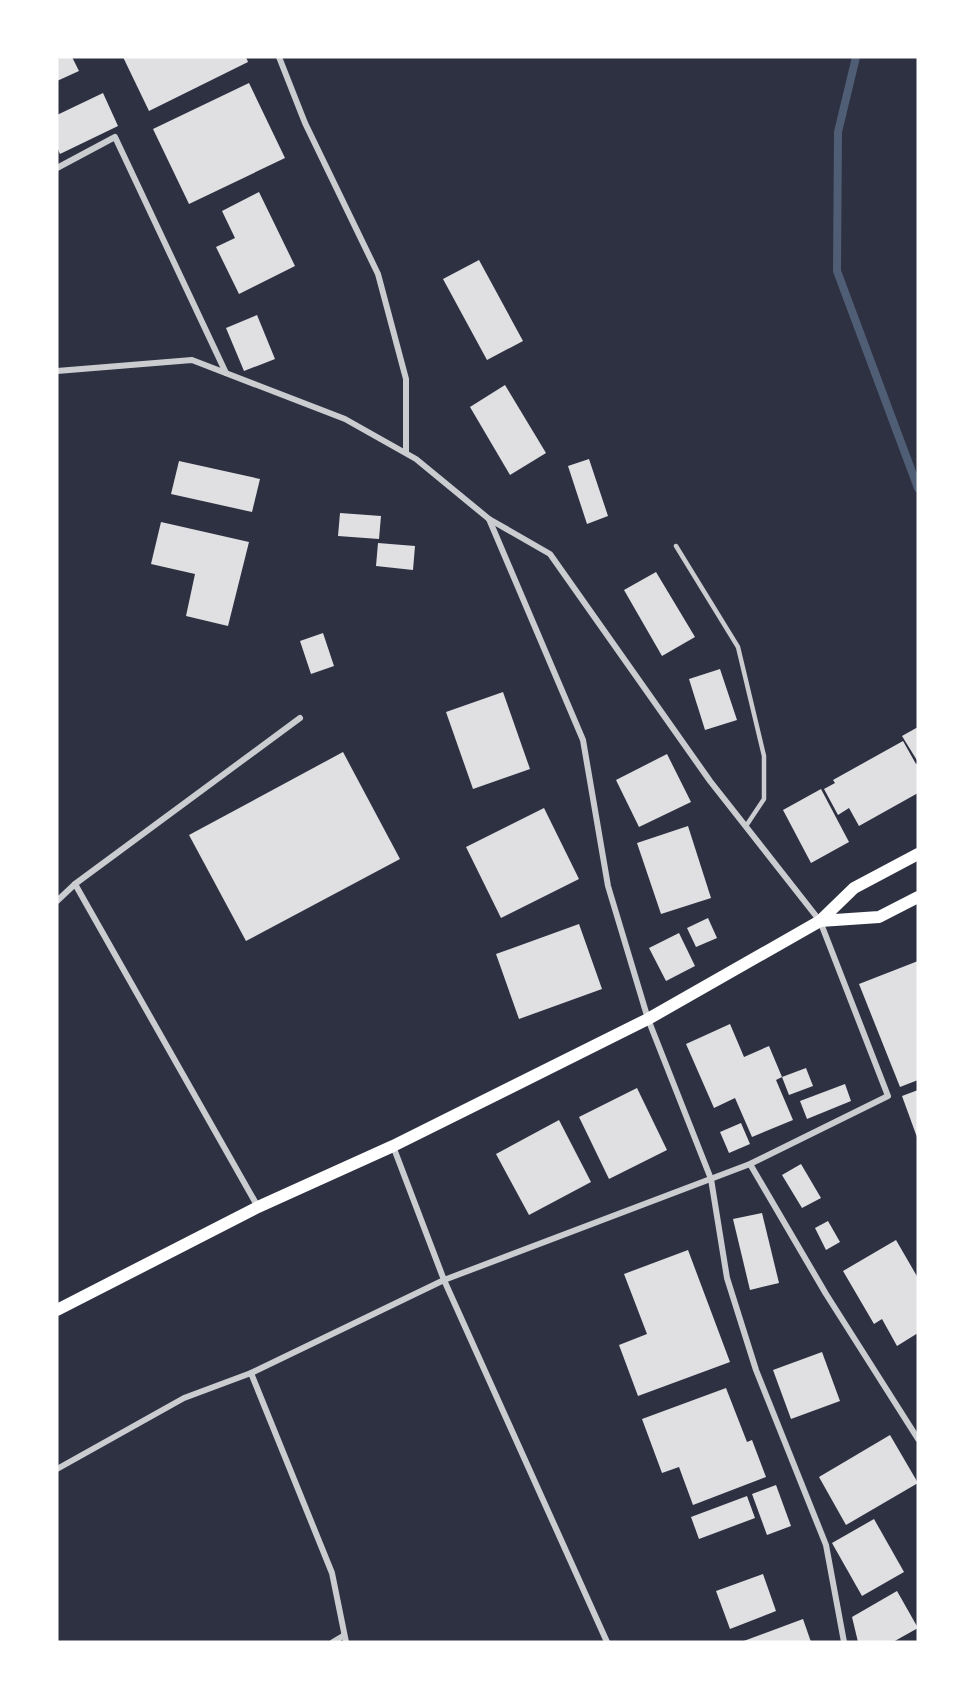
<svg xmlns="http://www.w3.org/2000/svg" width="975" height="1699" font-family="'Fira Sans Condensed',sans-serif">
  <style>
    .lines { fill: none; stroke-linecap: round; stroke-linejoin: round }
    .stream { stroke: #4f5d75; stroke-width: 8 }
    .building { fill: #e0e0e3 }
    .service { stroke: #caccd0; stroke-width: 4.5 }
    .minor { stroke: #caccd0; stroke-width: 6 }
    .secondary { stroke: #fff; stroke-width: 12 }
  </style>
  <rect width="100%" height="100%" fill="#2d3142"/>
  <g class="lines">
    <!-- stream -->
    <polyline class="stream" points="856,57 838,132 837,271 918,488"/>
  </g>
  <!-- building -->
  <g class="building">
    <polygon points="61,57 72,57 79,71 57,81 57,59"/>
    <polygon points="123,57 246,57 248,62 149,111"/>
    <polygon points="249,83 285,158 189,204 153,129"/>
    <polygon points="103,93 118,126 60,154 57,147 57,115"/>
    <polygon points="259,192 295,266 239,294 216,247 235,238 222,211"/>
    <polygon points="479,260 523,341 487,360 443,279"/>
    <polygon points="257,315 275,359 244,371 226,328"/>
    <polygon points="505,385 546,453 510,475 470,407"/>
    <polygon points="589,459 608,516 587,524 568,466"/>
    <polygon points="179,461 260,479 252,512 171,494"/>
    <polygon points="340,513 381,516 379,539 338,536"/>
    <polygon points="161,522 249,542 228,626 186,616 195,574 151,564"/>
    <polygon points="378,543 415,546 413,570 376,566"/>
    <polygon points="656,572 695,637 662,656 624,590"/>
    <polygon points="323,633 334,666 311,674 300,641"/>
    <polygon points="720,669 737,720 705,730 689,679"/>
    <polygon points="503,692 530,769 473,789 446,712"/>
    <polygon points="918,727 918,762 902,736"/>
    <polygon points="903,741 916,764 918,763 918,793 859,826 849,808 838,815 824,789 835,783 833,780"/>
    <polygon points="343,752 400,859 246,941 189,835"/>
    <polygon points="667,754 691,802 639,827 616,780"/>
    <polygon points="821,789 849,842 811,863 783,810"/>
    <polygon points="544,808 579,879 501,918 466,847"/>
    <polygon points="688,826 711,898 661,914 637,843"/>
    <polygon points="708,918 717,938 696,947 687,928"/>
    <polygon points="579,924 602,989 519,1019 496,954"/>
    <polygon points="679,933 695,966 666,981 649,948"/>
    <polygon points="918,961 918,1080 900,1087 859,984"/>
    <polygon points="730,1024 744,1057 769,1046 782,1077 776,1080 793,1120 752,1137 735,1098 714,1108 686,1044"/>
    <polygon points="806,1068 813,1086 789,1095 782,1077"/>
    <polygon points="845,1084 851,1101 807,1119 800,1101"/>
    <polygon points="637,1088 667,1150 609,1179 579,1117"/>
    <polygon points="918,1090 918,1140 902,1096"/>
    <polygon points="559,1120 591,1182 529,1215 496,1154"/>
    <polygon points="741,1123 750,1144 729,1153 720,1132"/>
    <polygon points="801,1164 821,1198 802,1208 782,1175"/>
    <polygon points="762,1213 779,1283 750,1290 733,1219"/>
    <polygon points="828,1221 840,1242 826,1250 815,1228"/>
    <polygon points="896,1240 918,1278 918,1333 897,1346 882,1319 874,1324 843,1271"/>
    <polygon points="688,1250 730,1362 638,1396 619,1345 647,1334 624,1274"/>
    <polygon points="822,1352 840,1401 791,1419 773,1370"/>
    <polygon points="726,1388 747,1442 752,1440 766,1477 693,1505 679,1467 662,1473 642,1419"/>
    <polygon points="890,1435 918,1483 846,1525 819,1477"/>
    <polygon points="776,1485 791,1526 767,1535 752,1494"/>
    <polygon points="747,1496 755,1518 699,1539 691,1517"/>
    <polygon points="874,1519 904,1572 862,1596 832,1543"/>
    <polygon points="763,1574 776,1611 730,1629 716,1591"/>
    <polygon points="897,1591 918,1628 893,1642 858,1642 852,1617"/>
    <polygon points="803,1619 811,1642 741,1642"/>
  </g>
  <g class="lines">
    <!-- service -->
    <polyline class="service" points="676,546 738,647 764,756 764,799 746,826"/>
    <!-- minor -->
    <g class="minor">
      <polyline points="279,57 305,123 378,274 406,379 406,452"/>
      <polyline points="57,168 115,137 226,373"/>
      <polyline points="57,371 192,360 345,419 416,459 489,519 583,740 608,886 648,1019 711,1179 727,1278 756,1370 826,1545 844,1642"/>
      <polyline points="75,884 258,1207"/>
      <polyline points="57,901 75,884 300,718"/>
      <polyline points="393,1146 444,1280 607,1642"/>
      <polyline points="750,1164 826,1294 918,1439"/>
      <polyline points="251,1373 332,1573 346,1642"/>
      <polyline points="57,1469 184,1398 251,1373 444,1280 750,1164 888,1096 820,921 710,781 550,554 489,519"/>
      <polyline points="333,1642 343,1636"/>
    </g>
    <!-- secondary -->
    <g class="secondary">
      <polyline points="820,921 879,917 918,897"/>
      <polyline points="57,1310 258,1207 393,1146 648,1019 820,921 854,888 918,854"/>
    </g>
  </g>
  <!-- border -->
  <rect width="975" height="1699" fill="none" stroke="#ffffff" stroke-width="117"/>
</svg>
